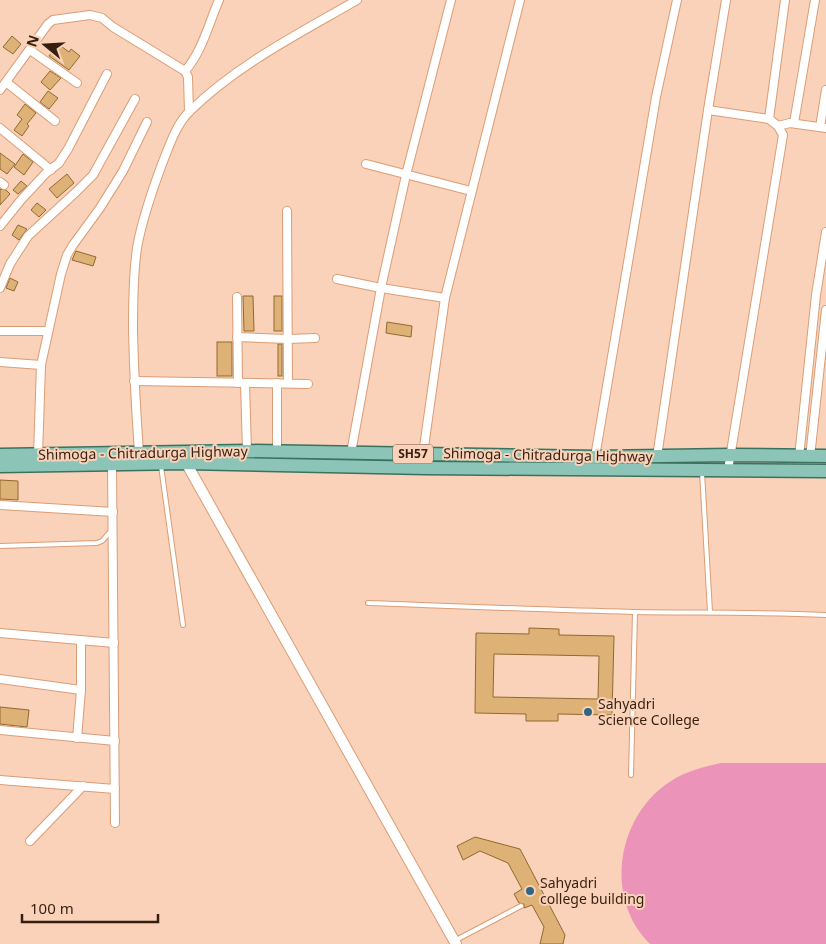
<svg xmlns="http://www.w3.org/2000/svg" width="826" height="944" font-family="'Noto Sans',sans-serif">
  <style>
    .green { fill: #eb93b8 }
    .building { fill: #deb277; stroke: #91692e; fill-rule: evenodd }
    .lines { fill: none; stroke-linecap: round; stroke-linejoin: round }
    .service-casing { stroke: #db9d75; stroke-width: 6 }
    .minor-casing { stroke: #db9d75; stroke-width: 10 }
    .tertiary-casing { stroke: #db9d75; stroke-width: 12 }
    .primary-casing { stroke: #3c725d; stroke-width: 15 }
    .service { stroke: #fff; stroke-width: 4 }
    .minor { stroke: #fff; stroke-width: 8 }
    .tertiary { stroke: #fff; stroke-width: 10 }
    .primary { stroke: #8cc5b7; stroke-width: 12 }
    .poi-dot { fill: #306682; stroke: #f9d2b9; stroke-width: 2 }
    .labels { text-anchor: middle; stroke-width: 4; stroke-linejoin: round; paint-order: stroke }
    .shield { fill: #f9d2b9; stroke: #715542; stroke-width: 1 }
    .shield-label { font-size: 12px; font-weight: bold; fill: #371f0f }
    .street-label { font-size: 14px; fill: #371f0f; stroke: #f9d2b9 }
    .poi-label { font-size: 14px; fill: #371f0f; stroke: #f9d2b9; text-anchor: start }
  </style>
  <rect width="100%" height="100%" fill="#f9d2b9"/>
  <!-- green -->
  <path class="green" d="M 721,763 L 826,763 L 826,944 L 650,944 C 603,898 617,815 671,781 C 686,771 704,767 721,763 Z"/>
  <!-- building -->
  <g class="building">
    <polygon points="12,36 21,44 13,54 3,47"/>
    <polygon points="58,44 69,52 71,49 80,56 69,70 49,56"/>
    <polygon points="50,71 61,78 50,90 41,82"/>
    <polygon points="48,91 58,98 49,109 40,102"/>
    <polygon points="25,104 36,113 27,124 29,126 22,136 14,130 22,119 17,115"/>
    <polygon points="0,153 15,164 7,174 0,169"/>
    <polygon points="23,154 33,162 24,175 14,167"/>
    <polygon points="67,174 74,183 57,198 49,189"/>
    <polygon points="21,181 27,186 18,194 13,190"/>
    <polygon points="0,189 6,190 10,194 0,205"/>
    <polygon points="37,203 46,210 39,217 31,210"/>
    <polygon points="18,225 27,229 19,240 12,235"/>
    <polygon points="76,251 96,257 93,266 72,260"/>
    <polygon points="10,278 18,282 14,291 6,288"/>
    <polygon points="243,296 253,296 254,331 244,331"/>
    <rect x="274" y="296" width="8" height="35"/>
    <polygon points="387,322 412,326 411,337 386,333"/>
    <rect x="217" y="342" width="15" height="34"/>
    <rect x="278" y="344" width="4" height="32"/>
    <polygon points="0,480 18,481 18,500 0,499"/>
    <path d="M 529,628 L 559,629 L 559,635 L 614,636 L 612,715 L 558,714 L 558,721 L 526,721 L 526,714 L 475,713 L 476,633 L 529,634 ZM 494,654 L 599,656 L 598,699 L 493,697 Z"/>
    <polygon points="0,707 29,710 27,727 0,724"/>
    <polygon points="475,837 520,849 565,935 563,944 540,944 544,927 532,905 524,908 524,904 519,903 514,894 522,889 508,863 480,851 463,860 457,846"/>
  </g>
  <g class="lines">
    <defs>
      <g id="service">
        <polyline points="161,466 183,625"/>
        <polyline points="702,472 710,612"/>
        <polyline points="0,546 97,543 102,541 111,531"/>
        <path d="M 368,603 C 456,606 545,610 633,612 C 697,613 762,612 826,615"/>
        <polyline points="631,775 635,612"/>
        <polyline points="456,940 521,906"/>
      </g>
      <g id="minor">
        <polyline points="30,50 77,83"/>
        <path d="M 185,71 C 202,52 209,23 219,0"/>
        <polyline points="6,82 55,121"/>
        <polyline points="0,90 48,24 53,20 90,15 102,18 113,27 185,71 188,77 189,112"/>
        <polyline points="708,110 769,119 778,126 783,135 728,470"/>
        <polyline points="769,119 785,0"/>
        <polyline points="794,123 815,0"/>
        <polyline points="778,126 790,123 826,128"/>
        <polyline points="820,127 826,90"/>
        <polyline points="0,128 51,170"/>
        <polyline points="366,164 471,191"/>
        <polyline points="0,182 4,185"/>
        <polyline points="287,211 288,383"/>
        <polyline points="0,226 21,200 46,173 59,163 68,149 107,74"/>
        <polyline points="337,279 381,288 445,298"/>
        <polyline points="0,288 10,264 28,236 76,192 93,175 135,99"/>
        <polyline points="237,297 238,383"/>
        <polyline points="0,331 48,331"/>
        <polyline points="237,337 288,339 315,338"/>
        <polyline points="0,362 41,365"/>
        <polyline points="134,381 308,384"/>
        <polyline points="245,383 247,451"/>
        <polyline points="277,383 277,451"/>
        <path d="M 139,452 C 136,412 134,371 133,331 C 133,303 133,275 137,248 C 142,219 152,191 162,164 C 169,147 176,124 190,111 C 238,64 300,33 357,0"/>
        <polyline points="351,453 381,288 406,175 451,0"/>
        <polyline points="423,454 445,298 520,0"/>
        <polyline points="38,455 41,365 61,274 67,255 73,245 100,208 123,171 147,122"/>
        <polyline points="595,457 656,97 677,0"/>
        <polyline points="657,457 708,110 726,0"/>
        <polyline points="799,457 816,295 826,232"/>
        <polyline points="810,457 826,310"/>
        <polyline points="112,465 115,823"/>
        <polyline points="0,505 113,512"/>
        <polyline points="0,633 114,643"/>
        <polyline points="0,679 81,690"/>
        <polyline points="0,730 115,741"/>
        <polyline points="77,738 81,690 81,640"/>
        <polyline points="0,780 115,789"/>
        <polyline points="30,841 83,786"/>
      </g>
      <polyline id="tertiary" points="184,459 456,944"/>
      <g id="primary">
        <polyline points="0,455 247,451 595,457 731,455 826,456"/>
        <polyline points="0,466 186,463 426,468 826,471"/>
      </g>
    </defs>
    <!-- service casing -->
    <use href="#service" class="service-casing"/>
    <!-- minor casing -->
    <use href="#minor" class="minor-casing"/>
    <!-- tertiary casing -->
    <use href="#tertiary" class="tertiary-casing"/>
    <!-- primary casing -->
    <use href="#primary" class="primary-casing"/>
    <!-- service -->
    <use href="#service" class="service"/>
    <!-- minor -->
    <use href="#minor" class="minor"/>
    <!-- tertiary -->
    <use href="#tertiary" class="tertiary"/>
    <!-- primary -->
    <use href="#primary" class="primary"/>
  </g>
  <!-- markers -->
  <g class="poi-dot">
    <circle cx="588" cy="712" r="5"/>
    <circle cx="530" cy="891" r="5"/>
  </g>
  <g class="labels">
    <!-- shield labels -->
    <rect class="shield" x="393" y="444.5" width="40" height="19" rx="4"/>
    <g class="shield-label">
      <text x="413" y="458">SH57</text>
    </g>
    <!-- street labels -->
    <g class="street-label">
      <text transform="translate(143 453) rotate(-1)" y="5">Shimoga - Chitradurga Highway</text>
      <text transform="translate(548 455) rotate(1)" y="5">Shimoga - Chitradurga Highway</text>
    </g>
    <!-- poi labels -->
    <g class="poi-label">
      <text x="598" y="709">Sahyadri<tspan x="598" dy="16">Science College</tspan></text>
      <text x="540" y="888">Sahyadri<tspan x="540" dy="16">college building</tspan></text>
    </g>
  </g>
  <!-- north arrow -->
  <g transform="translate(45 45) rotate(288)" stroke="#f9d2b9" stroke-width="4" paint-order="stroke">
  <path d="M0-4L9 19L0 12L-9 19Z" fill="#371f0f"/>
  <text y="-8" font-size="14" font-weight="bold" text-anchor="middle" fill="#371f0f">N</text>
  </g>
  <!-- scale -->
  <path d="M22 914v8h136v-8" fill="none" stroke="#371f0f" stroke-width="2.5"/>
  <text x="30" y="914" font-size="15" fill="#371f0f" stroke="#f9d2b9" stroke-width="4" paint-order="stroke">100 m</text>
</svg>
